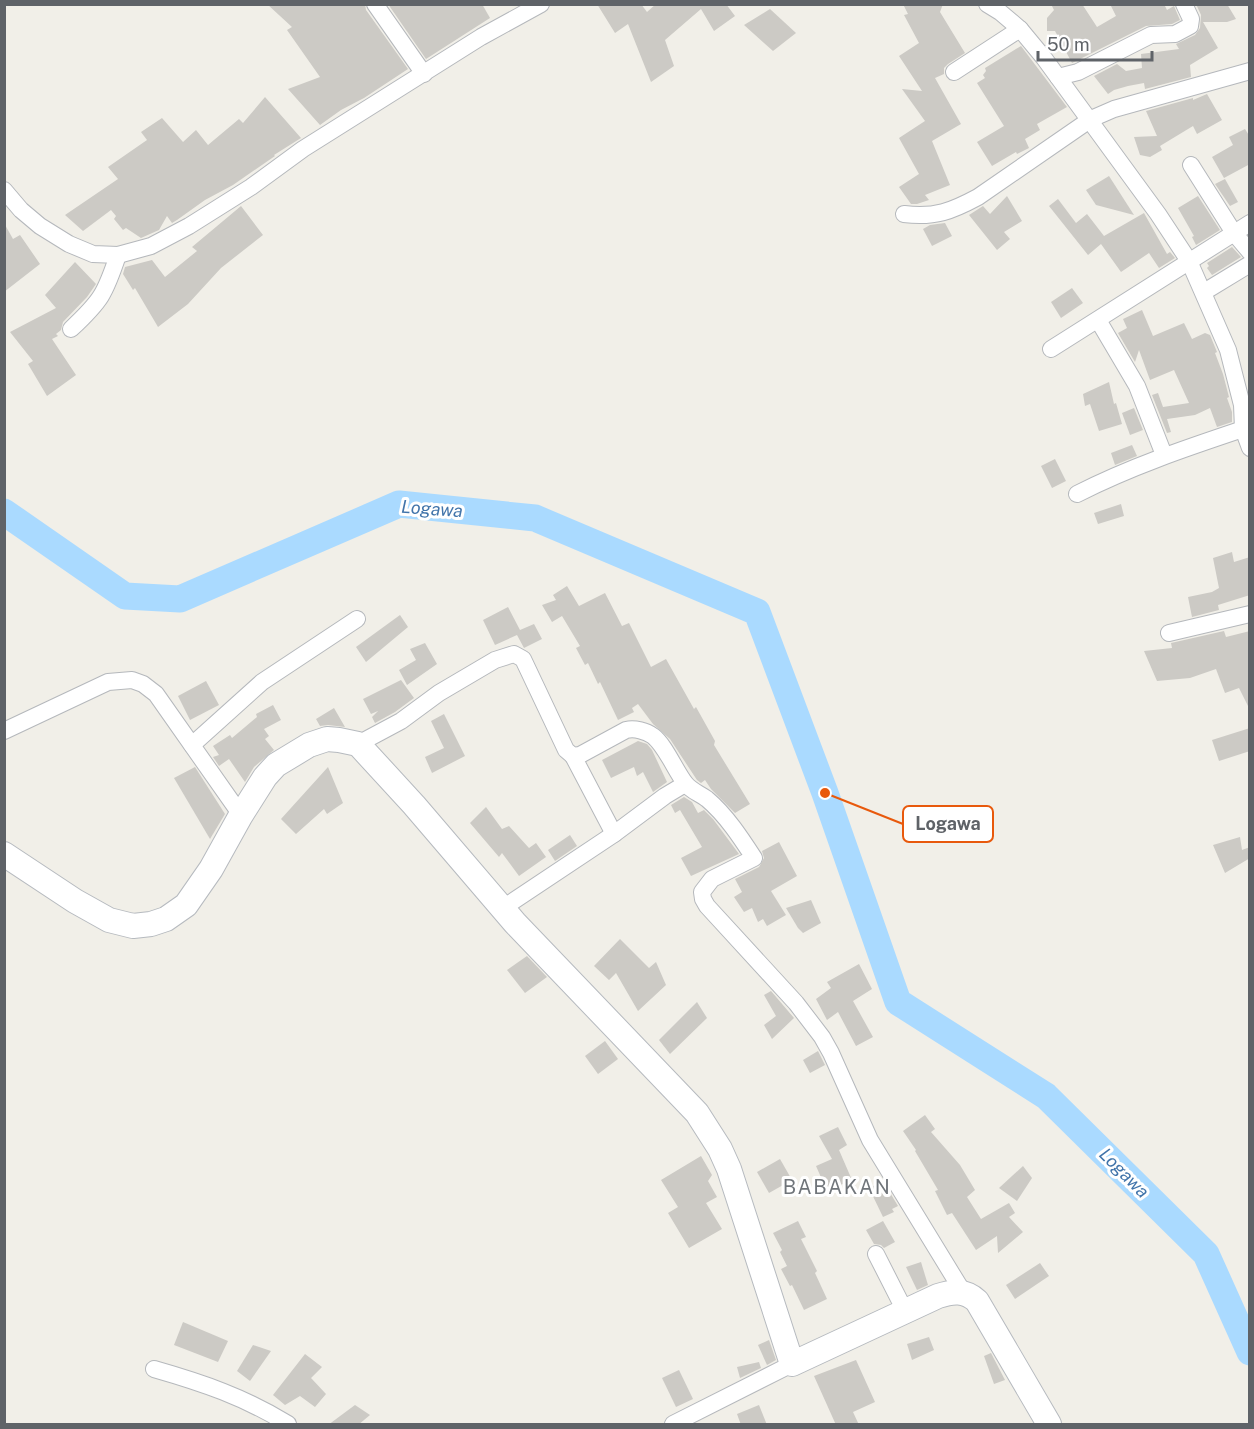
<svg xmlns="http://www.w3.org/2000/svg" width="1254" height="1429" font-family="'Public Sans',sans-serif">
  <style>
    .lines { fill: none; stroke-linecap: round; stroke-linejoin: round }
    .river { stroke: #aadaff; stroke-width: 27 }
    .building { fill: #cccac5 }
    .minor-casing { stroke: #b5b8bc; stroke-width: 18 }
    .secondary-casing { stroke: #b6babf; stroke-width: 26 }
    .minor { stroke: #fff; stroke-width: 16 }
    .secondary { stroke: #fff; stroke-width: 24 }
    .labels { text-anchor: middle; stroke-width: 6; stroke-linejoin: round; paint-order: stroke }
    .water-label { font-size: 18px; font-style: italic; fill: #4174aa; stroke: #fff }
    .quarter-label { font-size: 20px; letter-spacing: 1.5px; fill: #70757a; stroke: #fff }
    .leader { fill: none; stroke: #e8590c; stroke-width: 2 }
    .callout-dot { fill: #e8590c; stroke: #fff; stroke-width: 2 }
    .callout { fill: #fff; stroke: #e8590c; stroke-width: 2 }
    .callout-label { font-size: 18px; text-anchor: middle; font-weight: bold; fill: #5f6368 }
  </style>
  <rect width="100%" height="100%" fill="#f1efe8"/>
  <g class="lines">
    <!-- river -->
    <polyline class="river" points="4,512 125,596 180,599 399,504 535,518 757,612 825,793 898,1002 1046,1096 1206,1254 1250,1352"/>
  </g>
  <!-- building -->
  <g class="building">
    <polygon points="267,4 365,4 366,10 408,69 364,98 341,110 320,125 288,89 320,77 287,30 292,27"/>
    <polygon points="388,4 482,4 490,18 426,59"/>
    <polygon points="597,4 641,4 647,12 656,4 726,4 735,16 714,31 701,9 665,40 674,66 651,82 628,24 615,33"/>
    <polygon points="903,4 943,4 940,12 965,53 948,64 944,68 944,74 935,78 961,124 932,141 950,185 925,195 929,200 917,204 911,204 899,187 919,174 899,138 925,121 902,89 922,91 899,56 919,43 904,15 908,14"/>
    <polygon points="1051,4 1082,4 1097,27 1116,16 1110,4 1164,4 1167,10 1174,6 1180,20 1172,24 1146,26 1072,63 1055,31 1047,31 1047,18 1054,10"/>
    <polygon points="1196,4 1227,4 1236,19 1227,22 1203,22 1218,48 1190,65 1191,77 1145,89 1144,83 1128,86 1114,90 1108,94 1094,76 1117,64 1126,71 1142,68 1141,54 1179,49 1176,44 1195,35 1200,28 1201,15"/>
    <polygon points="770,9 796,33 773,51 744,25"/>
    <polygon points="1021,46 1067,107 1037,124 1040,130 1025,139 1029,148 1017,154 1016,152 992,166 977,142 1004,126 977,83 985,78 983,75 986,71 985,68"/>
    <polygon points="1207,94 1222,120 1197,134 1193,126 1160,146 1162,150 1150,157 1140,155 1134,137 1157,136 1146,111 1193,98 1193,100"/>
    <polygon points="265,97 301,138 274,155 275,156 233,185 205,200 177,220 172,223 167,216 159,230 141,238 126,228 123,230 114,219 116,216 111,210 83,231 65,215 118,179 108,167 147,140 141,132 162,118 183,142 196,130 208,145 239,119 243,123"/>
    <polygon points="1245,129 1250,137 1250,164 1224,178 1212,157 1233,145 1229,137"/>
    <polygon points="1109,176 1134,215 1096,205 1086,190"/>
    <polygon points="1225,179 1238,202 1230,206 1215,184"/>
    <polygon points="1007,196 1022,221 1004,232 1010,239 997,250 969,215 983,206 990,214"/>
    <polygon points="1198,196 1220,230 1196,245 1192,237 1194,236 1178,208"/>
    <polygon points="1058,199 1076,223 1087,214 1104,236 1144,213 1167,254 1170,252 1175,258 1159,268 1149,253 1121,272 1101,244 1088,255 1049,206"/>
    <polygon points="241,206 263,235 221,268 188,304 158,327 135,288 133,290 123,274 125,267 152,260 165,277 197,251 192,247"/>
    <polygon points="4,223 13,239 20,235 40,264 4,292"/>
    <polygon points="945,223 952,236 932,246 923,229 930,225"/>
    <polygon points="1232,247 1241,257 1212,275 1207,268 1209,266 1207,263"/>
    <polygon points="75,262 96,284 87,297 63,322 61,330 56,334 58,336 52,339 76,375 47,396 28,364 33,361 10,332 56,308 45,295"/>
    <polygon points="1072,288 1083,303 1061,318 1051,302"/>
    <polygon points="1142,310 1153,336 1184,323 1192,339 1205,333 1210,335 1217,352 1215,353 1223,374 1229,397 1227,398 1232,412 1232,422 1217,427 1210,408 1195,415 1167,419 1171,432 1167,433 1152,395 1158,393 1163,407 1189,403 1174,370 1150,380 1139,350 1135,362 1118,333 1127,328 1123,319"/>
    <polygon points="1109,382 1114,404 1116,403 1122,424 1099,431 1090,404 1085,406 1083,394"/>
    <polygon points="1134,408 1143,430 1130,435 1122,413"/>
    <polygon points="1132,445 1137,456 1115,465 1111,453"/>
    <polygon points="1055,459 1066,481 1052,488 1041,466"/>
    <polygon points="1121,504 1124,516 1098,524 1094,513"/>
    <polygon points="1232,552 1234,562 1250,557 1250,595 1218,605 1219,610 1192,617 1188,597 1212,592 1219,588 1213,558"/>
    <polygon points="567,586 579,606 605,593 622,626 629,623 651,667 666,659 694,709 696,707 715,741 714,745 750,804 735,813 711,789 705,780 701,783 697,780 670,739 653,724 638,704 632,708 634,712 618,720 600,682 598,684 588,663 585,665 576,648 580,646 562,616 552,622 542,605 556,600 553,595"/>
    <polygon points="508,607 520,630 534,624 542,639 524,648 517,635 495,645 483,620"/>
    <polygon points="400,615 408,627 366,662 356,647"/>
    <polygon points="1224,631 1226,637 1250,631 1250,710 1239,688 1225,693 1216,669 1190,678 1157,681 1144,651 1172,648 1171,643"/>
    <polygon points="425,643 437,664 407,685 399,670 416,660 410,649"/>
    <polygon points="401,680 414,698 395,712 375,723 372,717 378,711 371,714 363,699"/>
    <polygon points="206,681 219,705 190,720 178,696"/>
    <polygon points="273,705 281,720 264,729 269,736 265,739 274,750 254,767 245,782 229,759 219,766 213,757 219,755 213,746 230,735 232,738 257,717 256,714"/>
    <polygon points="334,708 345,727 328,725 320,726 316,719"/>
    <polygon points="444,714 465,756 432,773 425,757 444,748 431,721"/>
    <polygon points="1250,728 1250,751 1219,761 1212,740"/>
    <polygon points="638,741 647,744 652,750 667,782 653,792 643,772 637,776 634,767 611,778 602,760"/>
    <polygon points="195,767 225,814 210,839 174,778"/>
    <polygon points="328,767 343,803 327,814 324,809 296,834 281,819"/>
    <polygon points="684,797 692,802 698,813 704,810 713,819 739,854 691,876 681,858 702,847 680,810 675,813 671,805"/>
    <polygon points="486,807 502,829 509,826 529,848 536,843 546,857 519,876 502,853 499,857 470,823"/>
    <polygon points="570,835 577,846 555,861 548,850"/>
    <polygon points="1240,837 1242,850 1250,847 1250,858 1225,873 1213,845"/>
    <polygon points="779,842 797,876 771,891 786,915 767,926 763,919 758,922 752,908 744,912 734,897 742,892 735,879 759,867 764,858 762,851"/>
    <polygon points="811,900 821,923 803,933 798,928 786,908"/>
    <polygon points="620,939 649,968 656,962 666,985 638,1011 616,973 609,980 594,966"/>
    <polygon points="527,956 547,977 525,993 507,970"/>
    <polygon points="859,964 872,989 853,1001 873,1037 856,1046 838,1012 827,1020 816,999 831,988 827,982"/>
    <polygon points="771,991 794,1018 772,1039 764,1025 776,1016 764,995"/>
    <polygon points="697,1002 707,1018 670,1054 659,1040"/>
    <polygon points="605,1041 618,1059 598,1074 585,1056"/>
    <polygon points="818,1051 825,1065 810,1073 803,1060"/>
    <polygon points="925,1115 935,1129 931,1132 960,1165 975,1190 967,1197 981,1219 1009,1203 1015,1213 1009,1217 1023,1232 998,1253 997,1236 976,1250 952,1213 947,1215 935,1191 938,1190 915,1151 916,1150 903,1131"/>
    <polygon points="838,1127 847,1145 839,1150 852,1180 827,1191 816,1166 832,1159 819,1136"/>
    <polygon points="701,1156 712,1175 708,1181 717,1197 706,1203 722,1229 689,1248 668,1213 678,1207 661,1180"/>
    <polygon points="780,1159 792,1180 769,1193 757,1172"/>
    <polygon points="1023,1166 1032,1178 1017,1201 999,1188"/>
    <polygon points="883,1181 898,1206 892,1209 894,1212 883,1217 869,1188"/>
    <polygon points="798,1221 806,1237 801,1239 817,1271 815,1273 827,1299 804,1310 792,1285 790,1286 781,1269 787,1266 780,1252 782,1250 773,1233"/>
    <polygon points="883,1221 895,1242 884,1248 881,1245 874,1244 866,1230"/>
    <polygon points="921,1262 928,1285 917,1290 906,1267"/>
    <polygon points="1040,1263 1049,1276 1015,1299 1006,1285"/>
    <polygon points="183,1322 228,1341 218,1362 174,1345"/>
    <polygon points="929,1337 934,1350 912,1360 907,1344"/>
    <polygon points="769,1340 776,1360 767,1365 758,1345"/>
    <polygon points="253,1345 271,1351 250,1381 237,1371"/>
    <polygon points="991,1353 1005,1380 994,1384 984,1356"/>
    <polygon points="305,1354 322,1367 311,1378 326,1394 315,1407 300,1396 285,1405 273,1395"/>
    <polygon points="856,1360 875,1402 853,1412 859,1425 836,1425 814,1376"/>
    <polygon points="759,1362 761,1368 740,1378 737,1367"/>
    <polygon points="679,1370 693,1399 676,1407 662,1378"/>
    <polygon points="355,1405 370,1415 358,1425 328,1425"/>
    <polygon points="759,1405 767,1425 741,1425 737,1414"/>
  </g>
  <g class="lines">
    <defs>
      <g id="minor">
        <polyline points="375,4 424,74"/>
        <polyline points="987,4 1000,12 1020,29 1044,58 1158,214 1189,261 1228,350 1242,405 1243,429 1250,448"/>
        <polyline points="954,72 1020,29"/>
        <polyline points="1058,77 1078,72 1151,35 1175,34 1190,26 1191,19 1184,4"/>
        <polyline points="1191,165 1234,233 1250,252"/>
        <polyline points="4,190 21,210 40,226 69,244 93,254 118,255 151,246 189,226 251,187 303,149 481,37 541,4"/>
        <path d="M 904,214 C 935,218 952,211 978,197 L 1091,119 L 1114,109 L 1250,71"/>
        <polyline points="1204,292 1250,264"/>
        <polyline points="1098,320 1137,386 1164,455"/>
        <path d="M 71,329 C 101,301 105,294 118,255"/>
        <polyline points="1051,349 1250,223"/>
        <path d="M 1077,494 C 1130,467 1186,448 1243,429"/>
        <polyline points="1169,633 1250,614"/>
        <polyline points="4,731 108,682 132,680 143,684 156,694 241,815"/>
        <path d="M 358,744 L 401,721 L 439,693 L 495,660 L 514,654 L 523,659 L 566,750 L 573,756 L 580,755 L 626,730 C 635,728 646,731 653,736 C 665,745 675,770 685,783 C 691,791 699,793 707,799 C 726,815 741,838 754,858 L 712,879 L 702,892 L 703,899 L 707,906 L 796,1003 L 822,1037 L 831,1053 L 870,1140 L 963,1292"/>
        <polyline points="192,745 262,682 357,619"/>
        <polyline points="573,756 614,834"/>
        <polyline points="503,908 614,834 665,796 685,784"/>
        <polyline points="876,1254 905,1311"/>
        <path d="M 154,1369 C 203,1383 244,1397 288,1424"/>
        <polyline points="673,1424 792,1364"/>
      </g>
      <path id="secondary" d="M 4,854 L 75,901 L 109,920 L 133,926 L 151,924 L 166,919 L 186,905 L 211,869 L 241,815 L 265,777 L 276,765 L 309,745 L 327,739 L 339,740 L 358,744 L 414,805 L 515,923 L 697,1113 L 720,1149 L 729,1169 L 792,1364 L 938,1296 C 953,1291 965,1290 977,1301 L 1049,1424"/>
    </defs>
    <!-- minor casing -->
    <use href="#minor" class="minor-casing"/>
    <!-- secondary casing -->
    <use href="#secondary" class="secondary-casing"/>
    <!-- minor -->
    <use href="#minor" class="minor"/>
    <!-- secondary -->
    <use href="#secondary" class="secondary"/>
  </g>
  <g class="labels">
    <!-- water labels -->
    <g class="water-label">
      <text transform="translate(432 509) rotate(4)" y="6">Logawa</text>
      <text transform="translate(1124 1173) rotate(45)" y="6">Logawa</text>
    </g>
    <!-- quarter labels -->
    <g class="quarter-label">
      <text x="837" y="1194">BABAKAN</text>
    </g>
  </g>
  <!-- callouts -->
  <path class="leader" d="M825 793L903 824"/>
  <circle class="callout-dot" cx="825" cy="793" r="6"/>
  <rect class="callout" x="903" y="806" width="90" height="36" rx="6"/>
  <g class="callout-label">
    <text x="948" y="830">Logawa</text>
  </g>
  <!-- border -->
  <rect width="1254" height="1429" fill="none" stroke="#5f6368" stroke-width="12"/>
  <!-- scale -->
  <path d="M1038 51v9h114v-9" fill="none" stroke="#5f6368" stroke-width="3"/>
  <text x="1047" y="51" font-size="18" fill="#5f6368" stroke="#ffffff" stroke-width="4.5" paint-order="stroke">50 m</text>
</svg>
